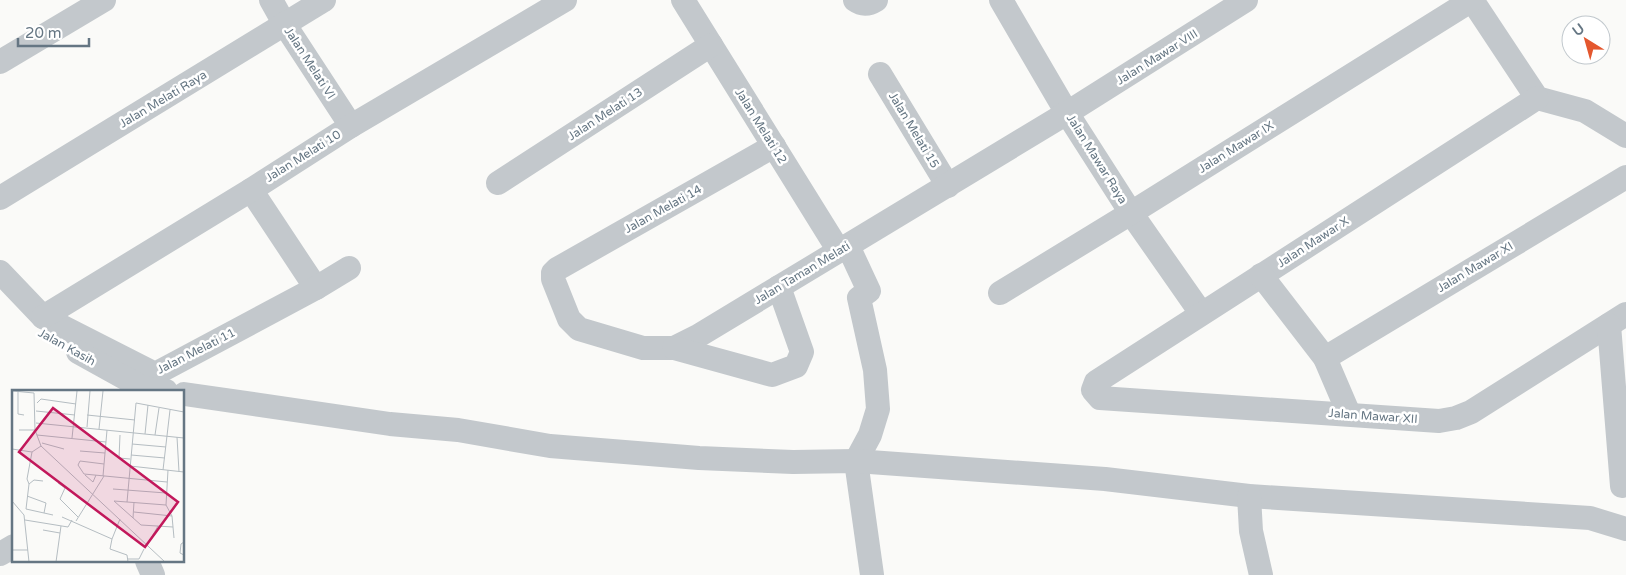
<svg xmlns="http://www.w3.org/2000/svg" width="1626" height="575" font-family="'Varela Round',sans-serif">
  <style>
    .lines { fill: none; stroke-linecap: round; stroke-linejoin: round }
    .minor { stroke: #c3c8cc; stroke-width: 24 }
    .labels { text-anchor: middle; stroke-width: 5; stroke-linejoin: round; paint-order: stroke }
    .street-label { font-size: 12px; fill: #657683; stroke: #fff }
    .inset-road { fill: none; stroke: #b5bdc2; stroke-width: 1 }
    .view { fill: #c2185b; fill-opacity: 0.15; stroke: #c2185b; stroke-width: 2.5 }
    .inset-edge { fill: none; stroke: #657683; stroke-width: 2.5 }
  </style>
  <rect width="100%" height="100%" fill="#fafaf8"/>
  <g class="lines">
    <!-- minor -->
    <g class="minor">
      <polyline points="271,0 285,25 351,126"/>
      <polyline points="683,0 839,251"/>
      <path d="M 855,0 C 862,5 868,5 876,0"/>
      <polyline points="1001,0 1067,113 1131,213 1201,313"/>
      <polyline points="1472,0 1537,98 1585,111 1626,136"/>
      <polyline points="0,62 104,0"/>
      <polyline points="880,74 948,186"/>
      <polyline points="1537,98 1096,382 1093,390 1100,398 1439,421 1456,418 1471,412 1626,314"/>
      <polyline points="774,146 557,269 553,273 553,279 569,319 579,329 643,348 674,348 698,336 1067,113 1246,0"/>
      <polyline points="498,183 711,45"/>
      <polyline points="251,190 316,288"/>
      <polyline points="0,198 324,0"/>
      <polyline points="848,246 869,291 859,298 875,370 878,409 870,435 856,461 872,575"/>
      <polyline points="0,272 43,317 155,374 316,288 349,268"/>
      <polyline points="1261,275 1325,358 1349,414"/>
      <polyline points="1000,293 1131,213 1472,0"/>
      <polyline points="43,317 251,190 351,126 565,0"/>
      <polyline points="1609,325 1622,486"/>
      <polyline points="674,348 772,375 796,366 802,352 779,287"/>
      <polyline points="78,352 143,388 166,391"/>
      <polyline points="1325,358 1626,177"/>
      <polyline points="184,394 390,424 458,430 550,446 699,458 793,462 856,461 1105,479 1249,496 1590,518 1626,529"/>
      <polyline points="1249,496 1251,531 1261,575"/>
      <polyline points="0,554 14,546"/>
      <polyline points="147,561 153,575"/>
    </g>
  </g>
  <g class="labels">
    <!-- street labels -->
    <g class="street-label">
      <text transform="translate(1157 57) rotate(-32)" y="4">Jalan Mawar VIII</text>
      <text transform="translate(310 63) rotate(57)" y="4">Jalan Melati VI</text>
      <text transform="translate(163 99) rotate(-31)" y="4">Jalan Melati Raya</text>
      <text transform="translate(605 114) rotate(-33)" y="4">Jalan Melati 13</text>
      <text transform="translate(761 126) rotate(58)" y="4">Jalan Melati 12</text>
      <text transform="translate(914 130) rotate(59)" y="4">Jalan Melati 15</text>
      <text transform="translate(1236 147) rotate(-32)" y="4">Jalan Mawar IX</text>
      <text transform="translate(303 156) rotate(-32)" y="4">Jalan Melati 10</text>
      <text transform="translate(1097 159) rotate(58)" y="4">Jalan Mawar Raya</text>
      <text transform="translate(663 209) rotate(-29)" y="4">Jalan Melati 14</text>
      <text transform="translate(1313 242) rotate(-33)" y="4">Jalan Mawar X</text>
      <text transform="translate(1475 267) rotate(-31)" y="4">Jalan Mawar XI</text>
      <text transform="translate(802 273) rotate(-31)" y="4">Jalan Taman Melati</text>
      <text transform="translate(67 347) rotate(29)" y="4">Jalan Kasih</text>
      <text transform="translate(196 351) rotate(-27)" y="4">Jalan Melati 11</text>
      <text transform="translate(1373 416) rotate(4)" y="4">Jalan Mawar XII</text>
    </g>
  </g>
  <!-- overview -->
  <g transform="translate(12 390)">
    <rect width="172" height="172" fill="#fafaf8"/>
    <path class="inset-road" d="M 1,1 L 22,3 L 23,40 L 29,56 L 153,172M 6,1 L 6,24 L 12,25M 25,13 L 29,9 L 64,14M 24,21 L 63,25M 75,25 L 123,30M 24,33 L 172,48M 75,37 L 78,1M 87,39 L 91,1M 7,40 L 23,40M 133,44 L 136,15M 25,45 L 94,52M 108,45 L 107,68 L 118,69M 143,45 L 147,18M 165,47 L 167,82M 60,48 L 65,1M 30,53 L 52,59M 120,54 L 154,57M 0,59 L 20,62 L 29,56M 68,61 L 93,63M 119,65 L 153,68M 92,74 L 68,71 L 66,75 L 72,84 L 155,92M 118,76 L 172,82M 151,80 L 158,20M 156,80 L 154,115 L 160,126 L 162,148M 73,85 L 81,92 L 84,85M 91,86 L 95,40M 31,91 L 22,90 L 17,94 L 14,119 L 41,125M 46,93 L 53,98 L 48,109 L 66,127M 17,94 L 15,89 L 20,62M 101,99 L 154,103M 15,106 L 34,113 L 32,123M 0,111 L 12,125 L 17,172M 102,111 L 129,135 L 161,137M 102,111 L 154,115M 115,112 L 124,13 L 172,22M 122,122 L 160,126M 50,127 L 100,149 L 98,159 L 115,165 L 116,172M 121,128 L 122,112M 13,130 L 56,137 L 60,130M 64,131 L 92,86M 31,140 L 48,143M 100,149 L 108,129M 138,150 L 146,136M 172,152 L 169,154 L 168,163 L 172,165M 0,160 L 16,160M 116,169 L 127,169 L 132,159M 44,172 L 49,136"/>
    <path class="view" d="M 41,18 L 166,112 L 133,157 L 7,62 Z"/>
    <rect width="172" height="172" class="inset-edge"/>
  </g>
  <!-- north arrow -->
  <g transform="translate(1586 40) rotate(323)"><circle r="24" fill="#ffffff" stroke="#c1c8cd"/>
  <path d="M0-4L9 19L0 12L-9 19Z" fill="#e4572e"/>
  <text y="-8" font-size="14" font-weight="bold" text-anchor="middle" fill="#657683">U</text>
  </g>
  <!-- scale -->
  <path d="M18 38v8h71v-8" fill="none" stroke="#657683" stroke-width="2.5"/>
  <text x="25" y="38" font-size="15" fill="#657683" stroke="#ffffff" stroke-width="4" paint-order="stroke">20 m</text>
</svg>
